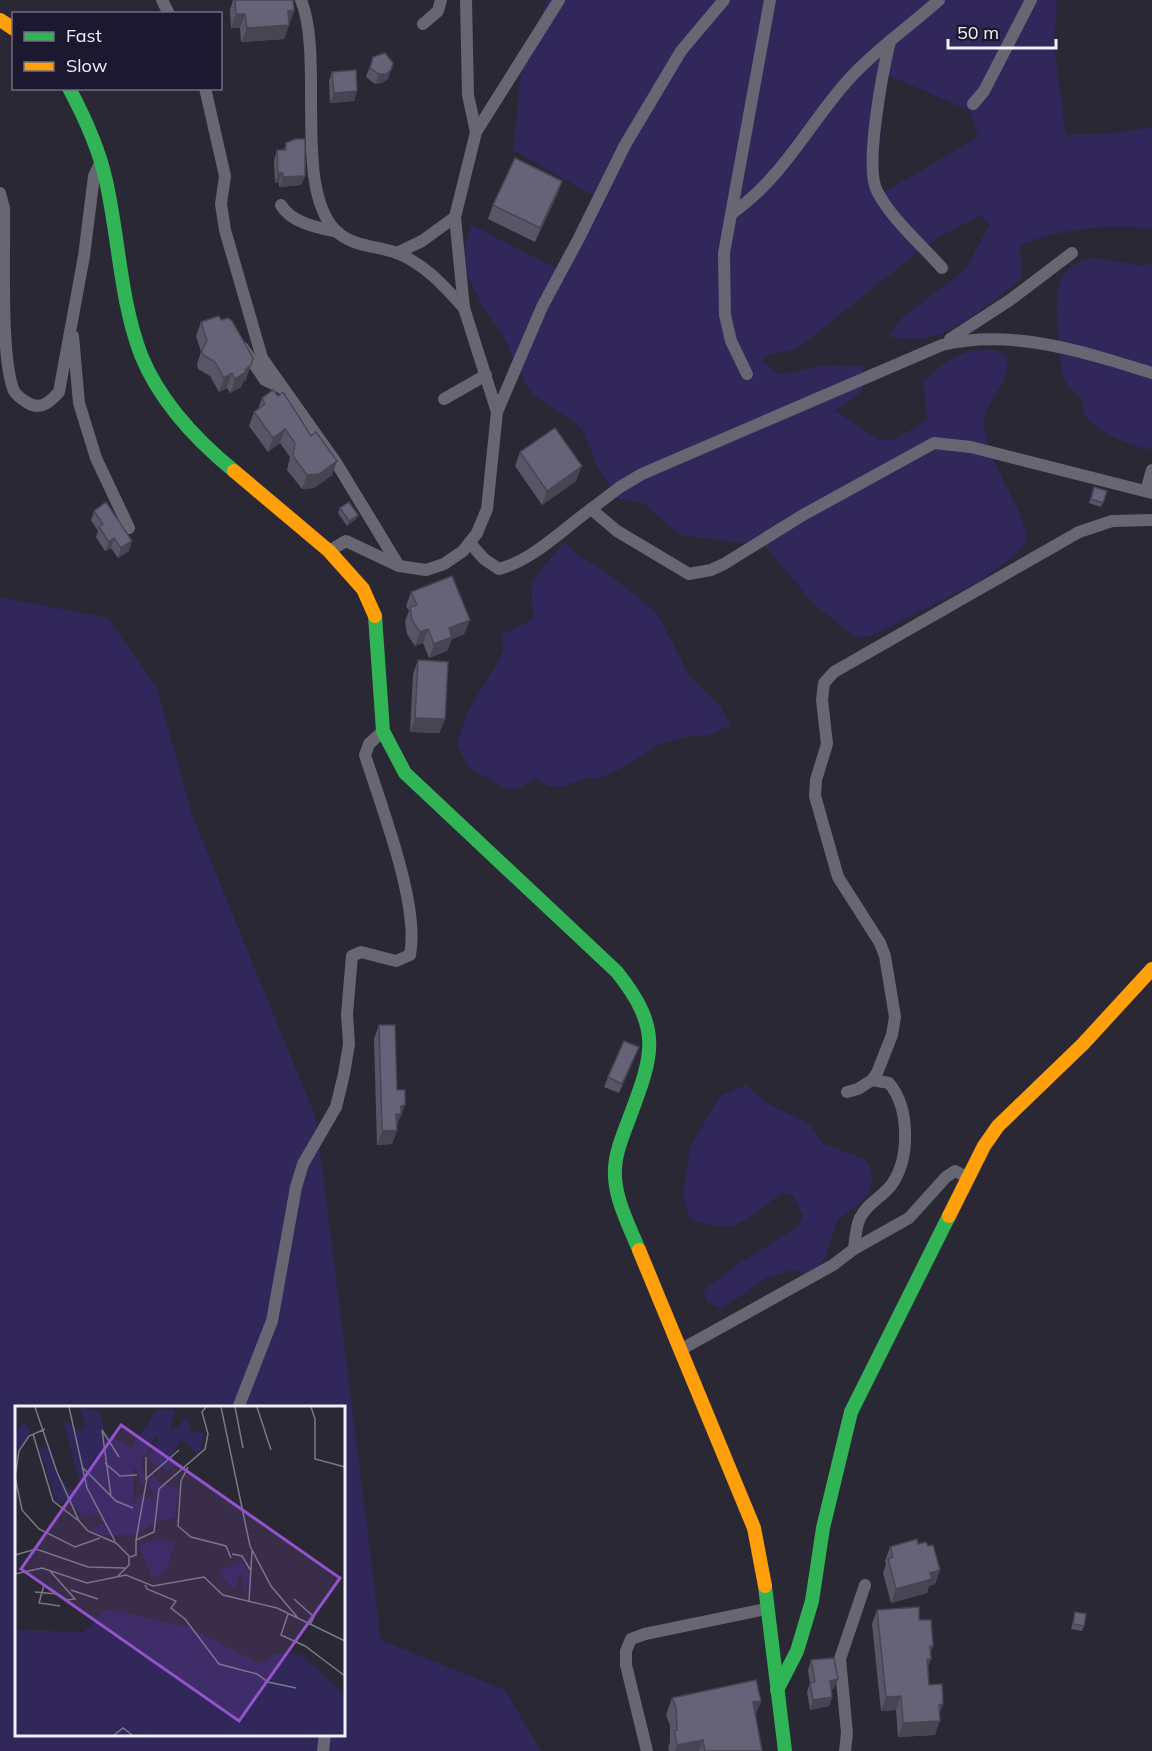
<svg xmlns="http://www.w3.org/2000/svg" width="1152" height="1751" font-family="Mulish,sans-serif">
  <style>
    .green { fill: #31275a; fill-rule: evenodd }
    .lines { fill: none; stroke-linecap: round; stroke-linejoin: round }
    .street { stroke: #676673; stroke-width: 12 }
    .fast { stroke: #30b455; stroke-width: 14 }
    .slow { stroke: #ff9f0a; stroke-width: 14 }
    .wall { fill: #585567 }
    .shaded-wall { fill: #474554 }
    .building { fill: #666378; stroke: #474554; stroke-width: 1.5 }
    .inset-road { fill: none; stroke: #797885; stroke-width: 1.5 }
    .view { fill: #9353cc; fill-opacity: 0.15; stroke: #9353cc; stroke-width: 3 }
    .inset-edge { fill: none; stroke: #f1f0fe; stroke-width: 3 }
  </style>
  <rect width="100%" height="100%" fill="#292834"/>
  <!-- green -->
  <g class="green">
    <path d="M 547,0 L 1057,0 L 1054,46 L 1066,135 L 1107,134 L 1152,127 L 1152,229 C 1109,223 1060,229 1020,245 L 1022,276 L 1017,283 C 975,312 943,351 888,336 L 903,317 L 966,269 L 989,225 L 981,215 L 939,237 L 920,250 L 803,344 L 792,350 L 768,354 L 762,362 L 780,374 L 829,365 L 863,366 L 862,391 L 835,411 L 880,440 L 894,440 L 927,420 L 923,382 C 945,360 977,338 1007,355 C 1007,364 1007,374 1003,382 C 997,396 983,408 984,424 C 987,465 1021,499 1027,541 L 1013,557 L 978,582 L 872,636 L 855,637 L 813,603 L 765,546 L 680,535 L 643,503 L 616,498 L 595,462 L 584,432 L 575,422 L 533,394 L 525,384 L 503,335 L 483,308 L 460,259 L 472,225 L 558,269 L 594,196 L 513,150 L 521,72 ZM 888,75 L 970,111 L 978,137 L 881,194 L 875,183 Z"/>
    <path d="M 1093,258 C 1113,258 1134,269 1152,263 L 1152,447 L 1149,450 C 1127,444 1100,434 1085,415 C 1082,411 1084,407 1082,402 C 1078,393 1066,387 1063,377 C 1059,362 1059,345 1058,331 C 1057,298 1051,266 1093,258 Z"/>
    <polygon points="565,541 577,555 603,570 657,613 690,677 720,706 731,726 708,735 684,737 660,744 620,769 597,779 586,778 561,787 548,786 537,779 515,790 504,788 469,768 457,745 468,711 499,660 504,648 501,635 533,619 531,582"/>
    <path d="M 0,597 L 108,618 L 157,688 L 192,815 L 316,1118 L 381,1640 L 505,1690 L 541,1751 L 0,1751 ZM 16,1408 L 344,1408 L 344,1734 L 16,1734 Z"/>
    <path d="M 746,1085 L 767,1103 L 808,1123 L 822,1143 L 865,1159 L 871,1169 L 872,1181 L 868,1194 L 860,1203 L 838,1219 L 824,1260 L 817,1269 L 805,1273 L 793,1270 L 766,1278 L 722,1309 L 708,1303 L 703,1291 L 735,1266 L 798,1227 L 803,1215 L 793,1195 L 782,1193 C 742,1221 742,1237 689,1218 L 683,1193 L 690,1147 L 720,1096 Z"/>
  </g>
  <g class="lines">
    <!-- street -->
    <g class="street">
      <polyline points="162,0 169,14"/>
      <path d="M 301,0 C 325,59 292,190 337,232 C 354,247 378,246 397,253 C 426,265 444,286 464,308"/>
      <polyline points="466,0 468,95 476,132"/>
      <polyline points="423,24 438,11 441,0"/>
      <path d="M 890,41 C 883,70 864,167 877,191 C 892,220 921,244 942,268"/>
      <polyline points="205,88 225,176 221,204 225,230 262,358 337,464 399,566"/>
      <polyline points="973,104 984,91 1031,0"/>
      <path d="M 0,193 L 4,208 C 5,250 0,359 14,391 C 17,396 23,400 28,403 C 41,411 51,401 59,392 L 84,256 L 94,176 L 101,161"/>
      <path d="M 281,205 C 291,223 319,228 338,232"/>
      <path d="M 731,214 C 784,177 807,126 849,79 C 876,49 909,27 939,0"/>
      <polyline points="397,253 422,241 455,217"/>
      <polyline points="73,336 79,403 96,458 129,528"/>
      <polyline points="950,339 1010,300 1072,253"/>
      <polyline points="243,348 265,380 282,388"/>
      <polyline points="747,374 731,341 725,315 724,253 770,0"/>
      <polyline points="444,399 486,375"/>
      <polyline points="497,412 542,307 579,238 625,145 681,51 724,0"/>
      <polyline points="1146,491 1152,470"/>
      <path d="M 591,509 L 620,487 L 642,474 L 942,345 C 1012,328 1085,352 1152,373"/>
      <path d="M 470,543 L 484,559 L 499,569 C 533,560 562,530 591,509 L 617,531 L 689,574 L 711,570 L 724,564 L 803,515 L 934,443 L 971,447 L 1152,493"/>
      <polyline points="329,551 346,541 399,566 426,570 444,564 463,551 477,533 487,509 497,412 464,308 455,217 476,132 559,0"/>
      <polyline points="847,1092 858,1089 872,1080 877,1073 892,1035 895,1017 885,956 880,943 838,877 815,796 816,780 827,744 822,700 824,683 834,672 1079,532 1112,521 1152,520"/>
      <path d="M 854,1249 C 855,1240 856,1226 860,1218 C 867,1203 883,1197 892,1184 C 910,1158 910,1108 889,1083 L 872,1080"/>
      <polyline points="680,1350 833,1265 854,1249 909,1218 946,1177 955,1171 969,1178"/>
      <path d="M 238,1408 L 272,1321 L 296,1187 L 303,1164 L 336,1107 L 344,1074 L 349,1044 L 347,1014 L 352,956 L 361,952 L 396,961 L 410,955 C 420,905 381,806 365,755 L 369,744 L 383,731"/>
      <polyline points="323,1751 325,1734"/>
      <polyline points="647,1751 626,1665 626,1651 631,1639 645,1634 766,1609"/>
      <polyline points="845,1751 847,1733 840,1659 865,1585"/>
    </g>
    <!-- fast -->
    <g class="fast">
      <path d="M 69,88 C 85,118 99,148 106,181 C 119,238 120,300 141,355 C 160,402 195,439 234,471"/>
      <path d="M 375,616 L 383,731 L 405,773 L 617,972 C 663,1030 653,1055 629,1119 C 623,1135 616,1151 615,1168 C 613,1196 629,1225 639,1250"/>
      <polyline points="765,1586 785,1751"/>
      <polyline points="777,1690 797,1651 812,1601 823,1528 851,1412 949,1216"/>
    </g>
    <!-- slow -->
    <g class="slow">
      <polyline points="0,20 14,29"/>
      <polyline points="234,471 329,551 363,589 375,616"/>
      <polyline points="949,1216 984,1146 998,1126 1083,1044 1152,969"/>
      <polyline points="639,1250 754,1528 765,1586"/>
    </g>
  </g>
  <!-- wall -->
  <g class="wall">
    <polygon points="233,0 293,0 294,11 284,39 241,42 240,28 231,28 230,10"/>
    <polygon points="373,57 388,79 382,83 375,84 366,77"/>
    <polygon points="332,72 357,91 354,101 330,103 329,81"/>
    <polygon points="286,143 305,176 301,185 279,187 279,182 275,183 274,160 277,150 284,150"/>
    <polygon points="562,181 557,195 535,242 488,219 493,205"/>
    <polygon points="201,322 246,380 243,382 241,387 230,393 227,388 219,392 210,376 198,369 197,364 201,352 196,336"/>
    <polygon points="262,398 332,475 314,488 302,489 287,470 290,457 280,443 268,452 249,426 254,412 258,409"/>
    <polygon points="520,452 576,481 542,505 515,466"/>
    <polygon points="1094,487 1107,491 1101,507 1089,503"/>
    <polygon points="340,508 358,515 356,519 347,526 338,513"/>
    <polygon points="94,511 129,551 118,558 111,548 105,551 96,537 98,531 91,520"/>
    <polygon points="411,592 470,620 464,634 452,639 447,651 429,658 423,643 415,646 407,634 405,621 409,611 406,606"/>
    <polygon points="418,660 445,719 439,733 410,732 413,674"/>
    <polygon points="379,1025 397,1090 400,1119 399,1119 397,1126 397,1130 392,1144 377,1145 374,1039"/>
    <polygon points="635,1057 619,1093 604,1087 608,1077"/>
    <polygon points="918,1544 928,1546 940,1570 935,1584 929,1586 927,1593 891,1603 883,1573 886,1564 885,1561 890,1547"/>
    <polygon points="877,1610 919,1620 933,1646 930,1652 928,1668 929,1685 939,1714 935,1735 898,1737 896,1710 881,1711 872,1624"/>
    <polygon points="1075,1612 1084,1626 1082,1631 1071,1629"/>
    <polygon points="811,1660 834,1689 831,1689 832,1697 829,1706 810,1710 807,1692 810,1683 808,1670"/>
    <polygon points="672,1698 761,1701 755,1716 762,1751 669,1751 668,1748 670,1742 670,1725 666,1715"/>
  </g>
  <!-- shaded-wall -->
  <g class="shaded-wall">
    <polygon points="288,11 294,11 284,39 241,42 247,28"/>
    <polygon points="236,14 245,14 240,28 231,28"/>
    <polygon points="391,70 388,79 382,83 375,84 379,74"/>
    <polygon points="357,91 354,101 330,103 334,93"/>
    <polygon points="278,173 283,173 279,182 275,183"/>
    <polygon points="305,176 301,185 279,187 283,177"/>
    <polygon points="562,181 557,195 535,242 540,228"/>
    <polygon points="251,365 246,380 243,382 241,387 230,393 235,379"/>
    <polygon points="232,373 227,388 219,392 224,378"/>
    <polygon points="285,429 280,443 268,452 273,438"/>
    <polygon points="337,461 332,475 314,488 302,489 307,475"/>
    <polygon points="582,466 576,481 542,505 547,491"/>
    <polygon points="358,515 356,519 347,526 349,521"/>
    <polygon points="114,538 111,548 105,551 109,542"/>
    <polygon points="132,541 129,551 118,558 121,548"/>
    <polygon points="470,620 464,634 452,639 447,651 429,658 434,644 449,628"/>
    <polygon points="428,629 423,643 415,646 420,632"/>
    <polygon points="415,718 445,719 439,733 410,732"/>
    <polygon points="639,1047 635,1057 619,1093 622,1084"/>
    <polygon points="405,1105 400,1119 399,1119 396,1128 396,1114 401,1106"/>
    <polygon points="397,1130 392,1144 377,1145 382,1131"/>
    <polygon points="940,1570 935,1584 929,1586 927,1593 891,1603 896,1589 930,1573"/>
    <polygon points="930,1646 933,1646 928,1659 931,1659 926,1673 922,1673"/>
    <polygon points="838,1679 834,1689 826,1690 830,1681"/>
    <polygon points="901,1696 896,1710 881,1711 886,1697"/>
    <polygon points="832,1697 829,1706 810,1710 813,1700"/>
    <polygon points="761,1701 754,1718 753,1702"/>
    <polygon points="943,1704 938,1718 939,1705"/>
    <polygon points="940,1721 935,1735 898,1737 903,1723"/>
    <polygon points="703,1740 699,1751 675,1751 677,1745"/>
  </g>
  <!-- building -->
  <g class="building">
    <polygon points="235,0 293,0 294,11 288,11 289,25 247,28 245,14 236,14"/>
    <polygon points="385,53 393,63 391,70 386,74 379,74 370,68 373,57"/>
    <polygon points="356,70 357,91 334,93 332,72"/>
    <polygon points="295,139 305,139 305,176 283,177 283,173 278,173 277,150 286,150 286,143"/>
    <polygon points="515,158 562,181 540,228 493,205"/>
    <polygon points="219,316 221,320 228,318 232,321 253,358 251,365 245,370 246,372 235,379 232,373 224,378 215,362 203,355 202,350 207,341 201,322"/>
    <polygon points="273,390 278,396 283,392 311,436 316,432 337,461 319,474 307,475 293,456 295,443 285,429 273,438 254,412 265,404 262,398"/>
    <polygon points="555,428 582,466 547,491 520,452"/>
    <polygon points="1094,487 1107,491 1103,503 1091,499"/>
    <polygon points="106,502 132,541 121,548 114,538 109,542 99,527 103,524 94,511"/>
    <polygon points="349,502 358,515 349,521 340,508"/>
    <polygon points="452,576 470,620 449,628 452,637 434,644 428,629 420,632 412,620 410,607 417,605 411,592"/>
    <polygon points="418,660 448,662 445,719 415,718"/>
    <polygon points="379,1025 395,1025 397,1090 405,1090 405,1105 401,1106 401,1114 396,1114 397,1130 382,1131"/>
    <polygon points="624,1041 639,1047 622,1084 608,1077"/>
    <polygon points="917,1539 918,1544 926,1542 928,1546 933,1545 940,1570 930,1573 932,1579 896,1589 888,1559 893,1557 890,1547"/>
    <polygon points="919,1607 919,1620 931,1620 933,1646 930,1646 931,1659 927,1659 929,1685 942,1684 943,1704 939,1705 940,1721 903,1723 901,1696 886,1697 877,1610"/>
    <polygon points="1075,1612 1086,1614 1084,1626 1073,1624"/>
    <polygon points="834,1658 838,1679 830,1681 832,1697 813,1700 810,1683 815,1682 811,1660"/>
    <polygon points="756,1680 761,1701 753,1702 762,1751 705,1751 703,1740 677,1745 674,1731 677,1730 676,1707 672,1698"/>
  </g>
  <!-- overview -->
  <g transform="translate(15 1406)">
    <rect width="330" height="330" fill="#292834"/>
    <path d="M 65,1 L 85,6 L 90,27 L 116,42 L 142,4 L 161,4 L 155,22 L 163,21 L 172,10 L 176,25 L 189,27 L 184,50 L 171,36 L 165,36 L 157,48 L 162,59 L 152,64 L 133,53 L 143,34 L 142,28 L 126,55 L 130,74 L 125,81 L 124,66 L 118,59 L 118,99 L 127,87 L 130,94 L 139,90 L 134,79 L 138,68 L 145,77 L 163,82 L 160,112 L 141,115 L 122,129 L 87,129 L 75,123 L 88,117 L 82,106 L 69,112 L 53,94 L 42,98 L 24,42 L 34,40 L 43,68 L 53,83 L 61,83 L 65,77 L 48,14 L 66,25 L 71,21 ZM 9,16 L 16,26 L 2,46 L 0,27 ZM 140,134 L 160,135 L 153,161 L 143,171 L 136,168 L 123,139 ZM 226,156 L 235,170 L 230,188 L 227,169 L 223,169 L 223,179 L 218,183 L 205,169 L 206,164 ZM 92,203 L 173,221 L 244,258 L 261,247 L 287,249 L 330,289 L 330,329 L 0,329 L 0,224 L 69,226 Z" fill="#31275a"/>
    <path class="inset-road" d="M 20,1 L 42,66 L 64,115 L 73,125 L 101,137 L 114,150 L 114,159 L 103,170M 54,1 L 72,82 L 100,135M 206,1 L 235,140 L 256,180 L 283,212M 220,1 L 228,42M 242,1 L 256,44M 296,1 L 300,13 L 300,53 L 330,61M 30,23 L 14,30 L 4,45 L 0,71 L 7,104 L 24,123 L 60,141 L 85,132M 18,28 L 38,95 L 64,115M 131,51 L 131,74M 90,57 L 105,70 L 122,69M 173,61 L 166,75 L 163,120 L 176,131 L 211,140 L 216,152M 68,62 L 101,95 L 118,102M 96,90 L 87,24 L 104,51M 121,134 L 132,72 L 164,44M 217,148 L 227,150 L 236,165M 0,149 L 21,143 L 73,161 L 110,162M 115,151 L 121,149 L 121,134 L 139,126 L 144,83 L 190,43 L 193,28 L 187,6 L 191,1M 35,165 L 60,193 L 52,194 L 29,179 L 24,197 L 45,200M 0,168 L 27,162 L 72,177 L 111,169 L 138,180 L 189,171 L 208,189 L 262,202 L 330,235M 130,179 L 132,183 L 161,195 L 156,202 L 170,213 L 204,258 L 242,268 L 253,276 L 281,282M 56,184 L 83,193M 20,186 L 42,188M 279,193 L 299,211 L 295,219M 234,195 L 237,145M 273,208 L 266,229 L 290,240 L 330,270M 99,329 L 108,322 L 117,329"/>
    <path class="view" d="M 106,19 L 325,172 L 224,315 L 6,163 Z"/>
    <rect width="330" height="330" class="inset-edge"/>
  </g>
  <!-- legend -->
  <rect x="12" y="12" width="210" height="78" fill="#1b182f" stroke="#716e82" stroke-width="1.5"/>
  <rect x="24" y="32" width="30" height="9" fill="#30b455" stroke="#716e82" stroke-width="1.5"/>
  <text x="66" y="42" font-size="18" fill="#f1f0fe">Fast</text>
  <rect x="24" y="62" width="30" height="9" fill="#ff9f0a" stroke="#716e82" stroke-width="1.5"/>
  <text x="66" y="72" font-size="18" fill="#f1f0fe">Slow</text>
  <!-- scale -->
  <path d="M948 39v9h108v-9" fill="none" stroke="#f1f0fe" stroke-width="3"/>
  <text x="957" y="39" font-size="18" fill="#f1f0fe" stroke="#1b182f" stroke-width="4.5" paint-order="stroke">50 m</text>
</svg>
